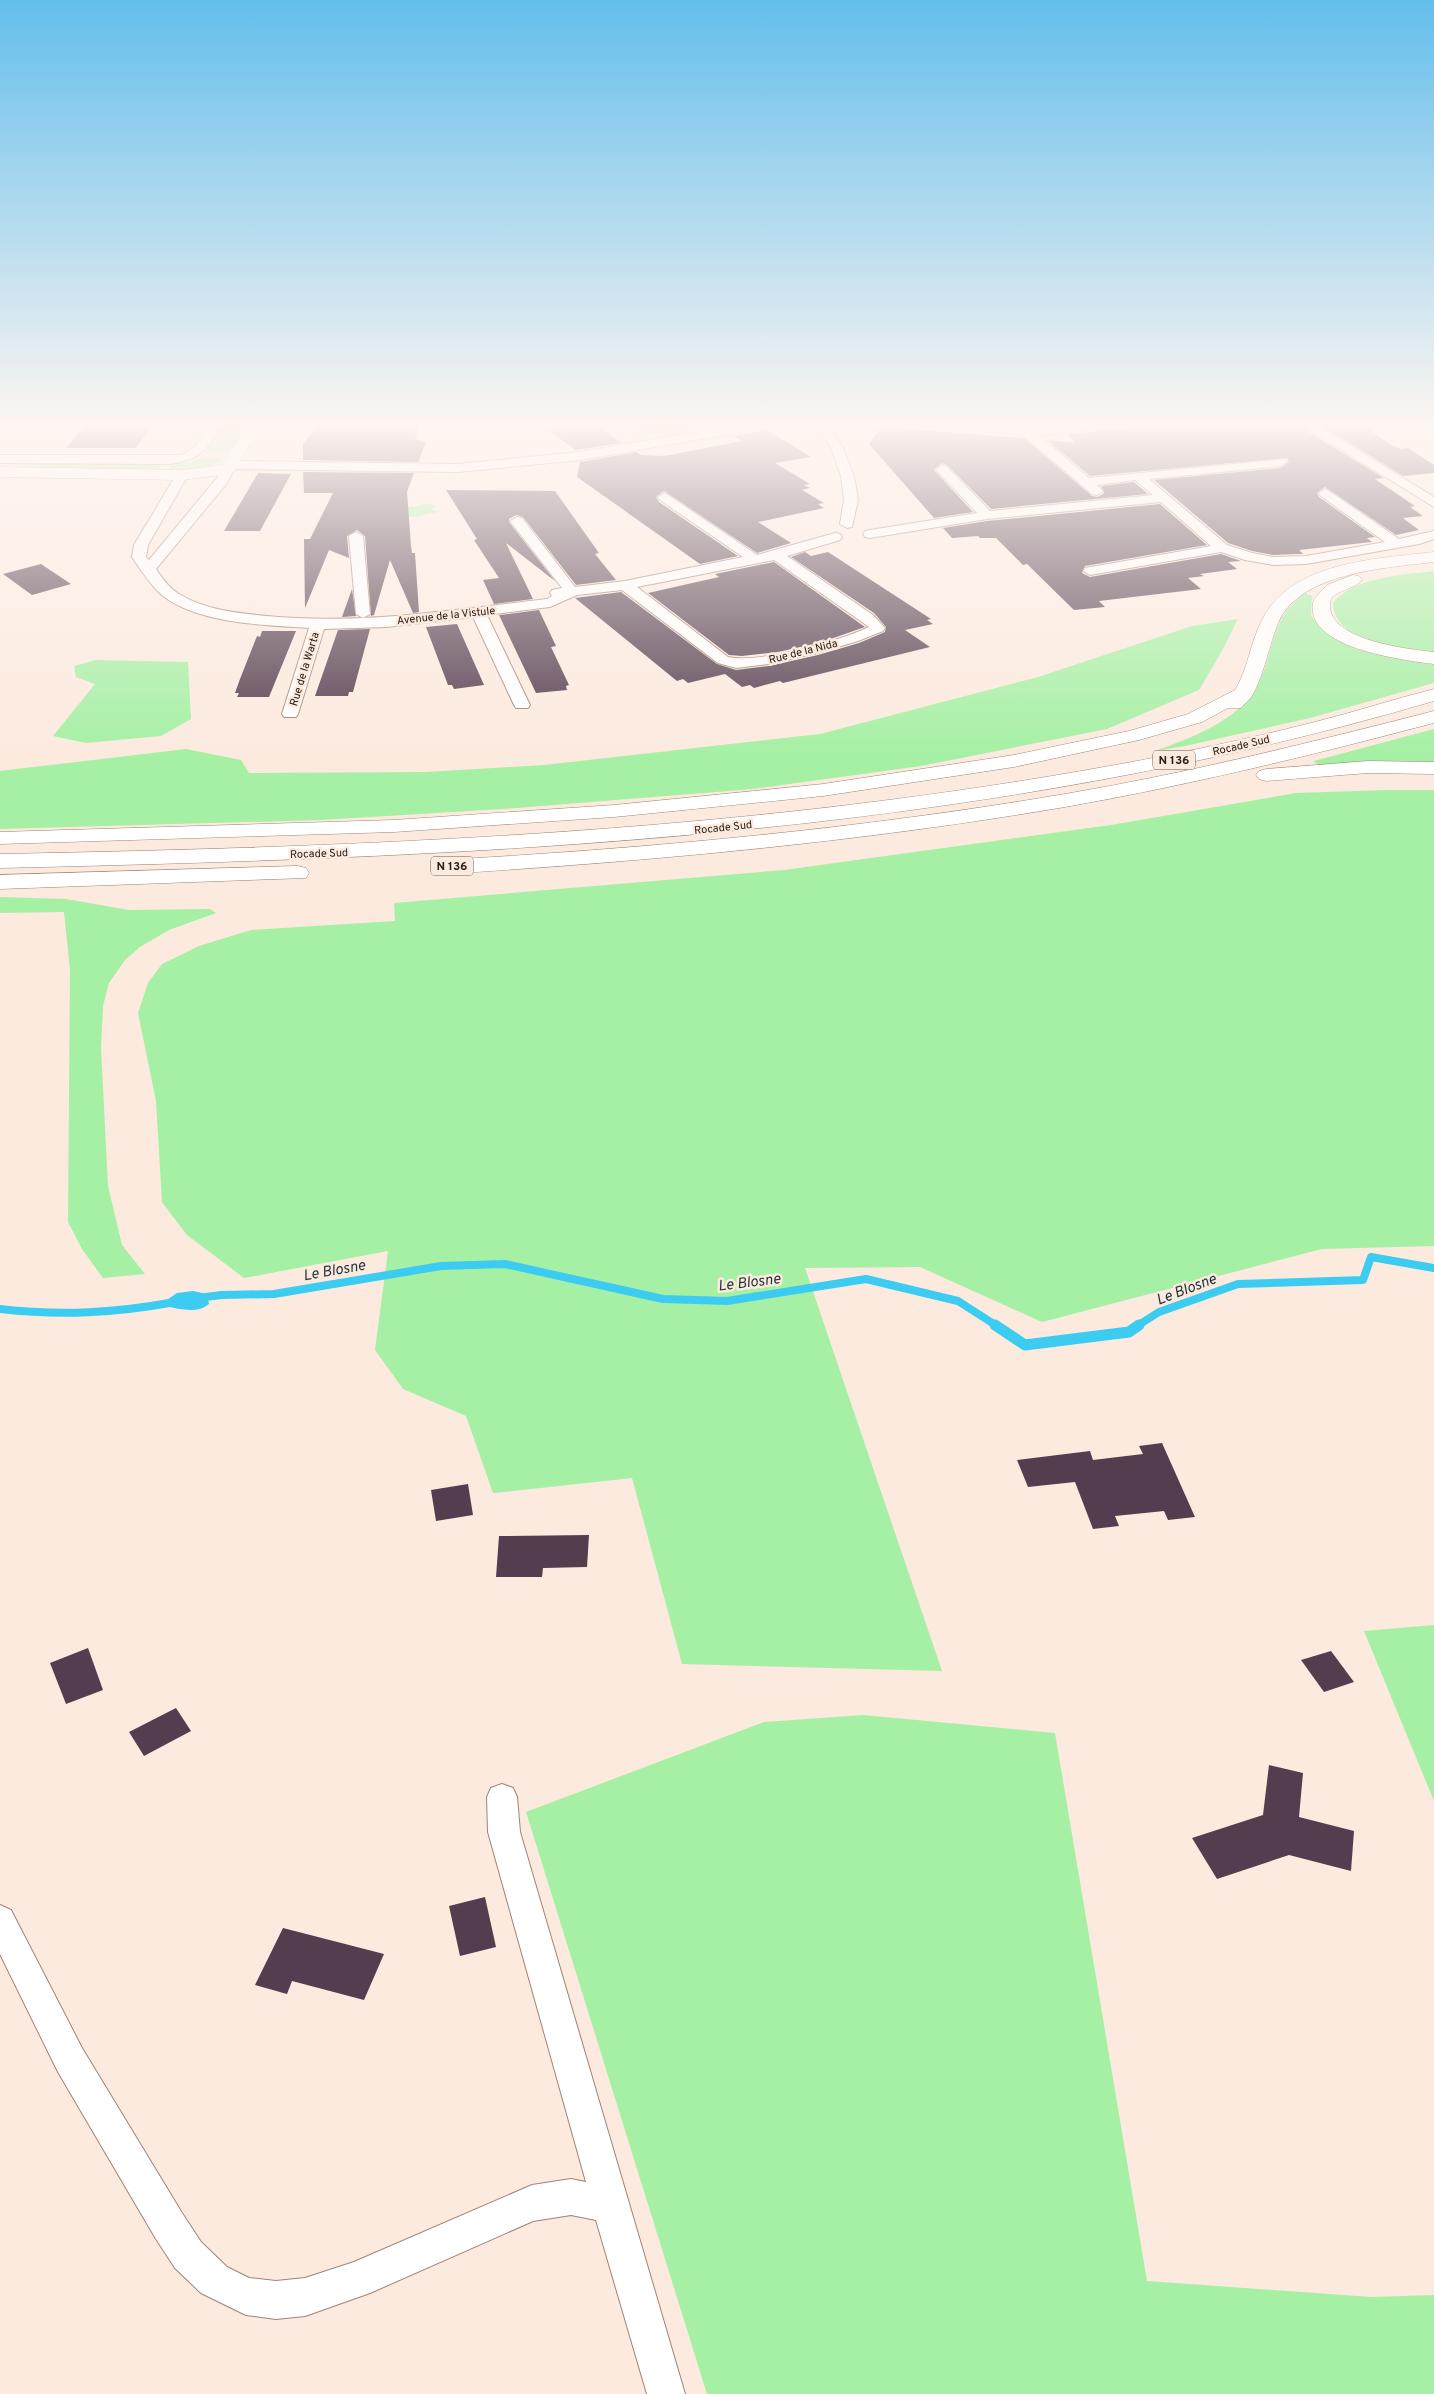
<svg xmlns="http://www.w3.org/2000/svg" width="1434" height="2394" font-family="Overpass,sans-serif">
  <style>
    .green { fill: #a5f0a4 }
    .water { fill: #3cccf1 }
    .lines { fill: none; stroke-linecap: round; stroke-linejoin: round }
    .stream-far1 { stroke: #3cccf1; stroke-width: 8 }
    .stream { stroke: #3cccf1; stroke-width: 11 }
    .building { fill: #533d4e }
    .minor-casing { stroke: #9f8474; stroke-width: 2 }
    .tertiary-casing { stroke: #9f8474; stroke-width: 1 }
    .trunk-casing { stroke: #9f8474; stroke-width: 1 }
    .minor { fill: #fff; fill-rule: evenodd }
    .tertiary { fill: #fff; fill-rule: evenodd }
    .trunk { fill: #fff; fill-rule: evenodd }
    .labels { text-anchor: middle; stroke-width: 5; stroke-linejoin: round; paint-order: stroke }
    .far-street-label { font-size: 11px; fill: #2b2019; stroke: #fceadf }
    .shield { fill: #fceadf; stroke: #6a5d54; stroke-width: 1 }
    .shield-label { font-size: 12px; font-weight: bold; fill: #2b2019 }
    .water-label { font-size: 15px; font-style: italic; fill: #1c333a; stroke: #fceadf }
  </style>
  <rect width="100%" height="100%" fill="#fceadf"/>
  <!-- green -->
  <g class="green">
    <polygon points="225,421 248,421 229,453 205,453"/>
    <path d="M 630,421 L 695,421 L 696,424 C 689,436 650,435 636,437 L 640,435 L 642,430 L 639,425 Z"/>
    <polygon points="201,458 225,458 208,468 168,472 173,463 191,462"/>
    <polygon points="12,461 163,462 158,471 36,470"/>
    <polygon points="424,503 437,506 431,509 438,512 414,517 403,517 403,506 416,507"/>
    <path d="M 1434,571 L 1434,653 C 1404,648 1334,644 1333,603 C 1354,577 1402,575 1434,571 Z"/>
    <path d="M 1305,593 L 1312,596 L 1311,616 L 1328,632 L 1434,662 L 1434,683 L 1310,718 L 1185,746 L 1155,751 C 1190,738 1237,722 1257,686 C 1276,651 1268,620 1305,593 Z"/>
    <polygon points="1238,619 1222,651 1199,690 1107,729 921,766 753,789 517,808 322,820 0,829 0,771 186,749 241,760 249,773 426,772 544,765 820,734 1038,677 1192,626"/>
    <polygon points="96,660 188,662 191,719 161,736 86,743 53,736 95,684 76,677 74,666"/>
    <polygon points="1434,729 1434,762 1319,765 1314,762 1314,761"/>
    <polygon points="1387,790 1434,790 1434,1246 1322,1249 1042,1322 920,1267 805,1268 942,1671 682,1664 632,1478 493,1493 466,1416 403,1389 375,1350 388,1251 244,1278 187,1235 162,1202 156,1101 138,1013 148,983 162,964 199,946 251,930 395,921 394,903 784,870 1111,825 1296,793"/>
    <polygon points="0,897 66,899 129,910 210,909 216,913 169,930 140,947 125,960 109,983 103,1006 101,1048 108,1186 122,1245 145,1274 103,1278 82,1249 68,1222 70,970 64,912 0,913"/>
    <polygon points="1434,1625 1434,1801 1364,1631"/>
    <polygon points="863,1715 1055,1733 1147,2281 1371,2297 1434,2295 1434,2394 707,2394 526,1812 764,1722"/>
  </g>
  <!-- water -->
  <path class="water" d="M 193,1291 L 207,1294 L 209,1304 C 196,1315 178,1308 163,1306 L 164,1302 L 177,1293 Z"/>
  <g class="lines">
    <!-- stream-far1 -->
    <g class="stream-far1">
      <polyline points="197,1298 222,1295 274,1294 441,1266 505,1264 663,1299 727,1301 866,1279 958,1301 997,1326"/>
      <path d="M 0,1309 C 61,1316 115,1313 175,1302"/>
      <polyline points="1137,1326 1159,1312 1238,1284 1363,1280 1371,1257 1434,1268"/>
    </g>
    <!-- stream -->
    <polyline class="stream" points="995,1325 1025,1345 1129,1332 1139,1325"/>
  </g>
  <!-- building -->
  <g class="building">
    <polygon points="322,421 421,421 415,439 426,442 418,462 303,460 303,444"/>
    <polygon points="1158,421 1278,421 1285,422 1294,428 1302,428 1384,478 1375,479 1415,506 1410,507 1423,516 1403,518 1419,530 1396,535 1325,487 1317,493 1319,497 1375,537 1367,538 1372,542 1299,550 1303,554 1298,554 1273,555 1252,551 1228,543 1154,480 1281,468 1289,462 1287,458 1090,476 1047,440 1076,443 1066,434 1150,427"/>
    <polygon points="582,422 591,422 622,443 576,450 548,430 555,429 553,427"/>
    <polygon points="1358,422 1391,445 1401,449 1408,448 1434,465 1434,473 1403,476 1322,426"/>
    <polygon points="86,424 153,424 136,448 66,448"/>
    <polygon points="881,427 1024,438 1092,496 1098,497 1104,493 1101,486 1134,482 1148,494 991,509 947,465 942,463 934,470 973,512 934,518 869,444"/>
    <polygon points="767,430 811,457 775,463 810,484 804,485 810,488 802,490 824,503 818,504 824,508 758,522 791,543 757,553 664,491 656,497 659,502 738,556 700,564 577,477 580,462 636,452 641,455 664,456 742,441 733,436"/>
    <polygon points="303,472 414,473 407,492 411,546 412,553 415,553 419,612 413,613 390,560 374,615 371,616 365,536 357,530 347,536 349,558 329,550 305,608 304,539 310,539 333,493 304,493"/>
    <polygon points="258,473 291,474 260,531 224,531"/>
    <polygon points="446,490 555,491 599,553 595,554 616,580 576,585 523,517 516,515 509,519 509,522 555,581 506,543 533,599 494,604 483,580 499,578 474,540 477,539"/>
    <polygon points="1160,504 1207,545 1085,566 1082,573 1090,577 1221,554 1241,561 1228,562 1237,569 1200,574 1204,576 1188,578 1201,589 1099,601 1105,607 1074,610 1027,564 1023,565 996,538 980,538 978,536 952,538 943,528 987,521"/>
    <polygon points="805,552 811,556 828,552 931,619 927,620 933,624 905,630 930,647 783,683 780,681 754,688 750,685 742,687 725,674 688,683 683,679 677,681 575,598 621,592 717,664 736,670 769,666 818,655 859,643 885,632 886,627 874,613 791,557"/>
    <polygon points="774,562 865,627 819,643 778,652 742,656 729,655 648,593 719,577 715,574"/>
    <polygon points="41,564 71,584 32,595 3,574"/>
    <polygon points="352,589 356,616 342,617"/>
    <polygon points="539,610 556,646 551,647 569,685 566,686 567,690 536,693 499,615"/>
    <polygon points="457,624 484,685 454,689 452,685 448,685 426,627"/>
    <polygon points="370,629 353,692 349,692 348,696 315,696 338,630"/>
    <polygon points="262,631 296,631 269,697 237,697 239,693 235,693 240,679 257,636 260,637"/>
    <polygon points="1162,1443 1195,1517 1168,1520 1164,1511 1115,1516 1119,1526 1093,1529 1075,1482 1028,1487 1017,1460 1090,1451 1093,1460 1143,1454 1139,1446"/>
    <polygon points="468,1484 473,1515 436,1521 431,1490"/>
    <polygon points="589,1535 587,1567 543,1568 542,1577 496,1577 499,1536"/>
    <polygon points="88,1648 103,1690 66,1704 50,1663"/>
    <polygon points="1331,1651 1354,1682 1324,1692 1301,1660"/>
    <polygon points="176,1708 191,1731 144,1756 129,1732"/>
    <polygon points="1269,1765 1303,1773 1299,1817 1354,1831 1351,1871 1289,1855 1217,1879 1192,1838 1263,1815"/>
    <polygon points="485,1897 496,1947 460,1956 449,1906"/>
    <polygon points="283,1928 384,1954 364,2000 292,1981 287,1994 255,1985"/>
  </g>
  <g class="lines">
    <defs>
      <g id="minor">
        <path d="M 211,421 L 223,421 C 207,449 204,458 171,464 L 0,463 L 0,455 L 181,455 L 196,446 Z"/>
        <path d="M 760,421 L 789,421 L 783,425 L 580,460 L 458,472 L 234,469 L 227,483 L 156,569 C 162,578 169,588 179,594 C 205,610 237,613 267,616 C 363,625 452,610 547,599 L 552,596 L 550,593 L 552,590 L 562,588 L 510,521 L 517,517 L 522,518 L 575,587 L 625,581 L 743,557 L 660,500 L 658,497 L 665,493 L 757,555 L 835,533 L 840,534 L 842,537 L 840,540 L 787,556 L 873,615 L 885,628 L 883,631 L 858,641 L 817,653 L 769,664 L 736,668 L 718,663 L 622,590 L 577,595 L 550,607 L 487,615 L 530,705 L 528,708 L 516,708 L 514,705 L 473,617 L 387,627 L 324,629 L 298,714 L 296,717 L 284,717 L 282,714 L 309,628 C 266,625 199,624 163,596 C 151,586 141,570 132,557 L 134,545 L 176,475 L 182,471 L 188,475 L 148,545 L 146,557 L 149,560 L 216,479 L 227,462 L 231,461 L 458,464 L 580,452 ZM 774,560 L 869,627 C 839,641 759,664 728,657 L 637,587 Z"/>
        <polygon points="814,421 826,421 843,448 854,476 858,500 852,527 847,528 840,524 844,500 841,476 831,448"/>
        <polygon points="923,421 964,421 1027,428 1106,421 1156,421 1150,425 1038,435 1089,478 1285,459 1287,462 1281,466 1149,479 1227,545 1252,553 1273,557 1306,556 1385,542 1321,496 1319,493 1326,489 1399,539 1434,531 1434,539 1419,544 1306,564 1273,565 1245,560 1221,552 1090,575 1083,571 1085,568 1211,546 1161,502 987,519 870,538 865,537 863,534 865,531 870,530 977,513 938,472 936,469 942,465 946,466 990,511 1153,495 1135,480 1097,485 1103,491 1097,495 1092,494 1023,435 929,425"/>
        <polygon points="1295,421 1310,421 1434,497 1434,507"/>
        <polygon points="356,532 363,536 370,614 363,618 356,614 349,536"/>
        <polygon points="502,1784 513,1788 517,1797 520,1832 685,2394 647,2394 596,2220 571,2215 533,2221 370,2293 305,2316 276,2319 246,2315 201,2293 175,2268 156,2239 58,2072 0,1954 0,1905 11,1910 82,2048 182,2213 201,2242 227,2267 249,2278 276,2281 305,2278 354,2262 532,2185 571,2179 586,2182 488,1832 487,1797 491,1788"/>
      </g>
      <polygon id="tertiary" points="249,421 264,421 233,472 228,474 182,480 0,477 0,467 182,470 223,465"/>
      <g id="trunk">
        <path d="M 1434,552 L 1434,562 C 1386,568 1300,572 1278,623 C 1269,646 1264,674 1253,694 C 1251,699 1244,704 1241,708 L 1228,708 L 1202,722 L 1139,740 L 1014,767 L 823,796 L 614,817 L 394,832 L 0,844 L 0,832 L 394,820 L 614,805 L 823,784 L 1014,755 L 1129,731 L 1188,714 L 1235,690 C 1248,669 1250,644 1261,622 C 1290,561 1376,559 1434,552 Z"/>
        <path d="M 1353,575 L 1359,576 L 1362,580 C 1355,589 1339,589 1331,599 C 1320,640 1408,649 1434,652 L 1434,664 C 1404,660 1299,648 1314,599 L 1327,585 Z"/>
        <path d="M 1434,689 L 1434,701 C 969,838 481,857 0,868 L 0,854 C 364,847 728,833 1087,770 C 1163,757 1240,741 1315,722 C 1355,712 1394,699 1434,689 Z"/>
        <path d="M 1434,711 L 1434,723 C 1312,755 1190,785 1065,807 C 859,842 652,861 444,874 L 436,872 L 433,867 L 436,862 L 444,860 C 652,848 859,829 1065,794 C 1190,773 1312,742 1434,711 Z"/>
        <polygon points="1368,761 1434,762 1434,774 1368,773 1266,781 1259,779 1256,775 1259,771 1266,769"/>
        <polygon points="298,866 306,868 309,873 306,878 0,889 0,875"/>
      </g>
    </defs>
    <!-- minor casing -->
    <use href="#minor" class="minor-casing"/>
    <!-- tertiary casing -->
    <use href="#tertiary" class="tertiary-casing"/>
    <!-- trunk casing -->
    <use href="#trunk" class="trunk-casing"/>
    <!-- minor -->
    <use href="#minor" class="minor"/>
    <!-- tertiary -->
    <use href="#tertiary" class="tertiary"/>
    <!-- trunk -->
    <use href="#trunk" class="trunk"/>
  </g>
  <!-- sky -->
  <linearGradient id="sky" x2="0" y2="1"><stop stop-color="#63beec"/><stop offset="0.56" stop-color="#fef6f1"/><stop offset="1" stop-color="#fef6f1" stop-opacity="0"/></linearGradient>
  <rect width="1434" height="757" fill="url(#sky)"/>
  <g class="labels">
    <!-- far-street labels -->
    <g class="far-street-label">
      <text transform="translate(446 615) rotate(-6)" y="4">Avenue de la Vistule</text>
      <text transform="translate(803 651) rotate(-14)" y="4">Rue de la Nida</text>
      <text transform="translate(304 669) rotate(-73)" y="4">Rue de la Warta</text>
      <text transform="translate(1241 745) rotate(-13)" y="4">Rocade Sud</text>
      <text transform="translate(723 827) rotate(-6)" y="4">Rocade Sud</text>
      <text transform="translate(319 853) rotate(-2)" y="4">Rocade Sud</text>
    </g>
    <!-- shield labels -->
    <g class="shield">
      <rect x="1153" y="750.5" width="42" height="19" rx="4"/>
      <rect x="431" y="856.5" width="42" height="19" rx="4"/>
    </g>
    <g class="shield-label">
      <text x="1174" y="764">N 136</text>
      <text x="452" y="870">N 136</text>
    </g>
    <!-- water labels -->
    <g class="water-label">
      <text transform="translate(334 1270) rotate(-10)" y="5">Le Blosne</text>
      <text transform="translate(749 1282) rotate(-7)" y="5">Le Blosne</text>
      <text transform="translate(1186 1289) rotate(-21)" y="5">Le Blosne</text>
    </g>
  </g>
</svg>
